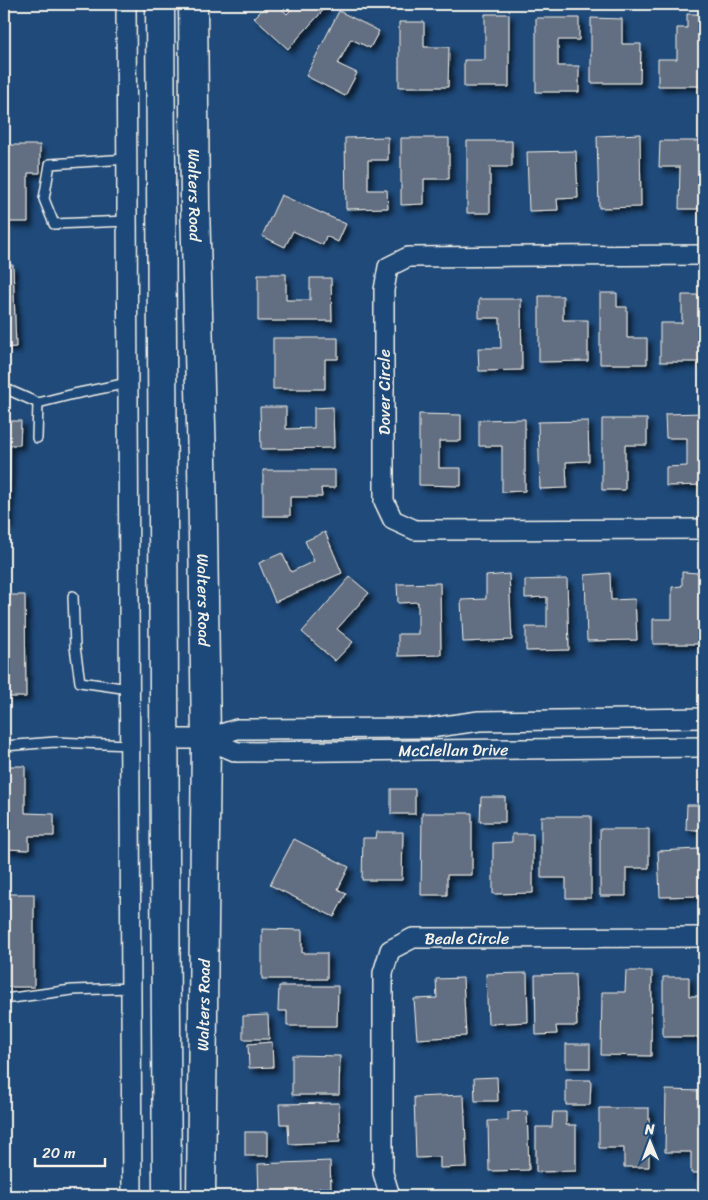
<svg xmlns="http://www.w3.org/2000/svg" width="708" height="1200" font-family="Sriracha,sans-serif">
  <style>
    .building { fill: #626e81; stroke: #f4f1e8; filter: url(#shadow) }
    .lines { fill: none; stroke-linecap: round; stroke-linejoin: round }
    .service-casing { stroke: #f4f1e8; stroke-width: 12 }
    .minor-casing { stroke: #f4f1e8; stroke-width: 22 }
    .primary-casing { stroke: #f4f1e8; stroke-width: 31 }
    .service { stroke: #1f4a7a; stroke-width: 9 }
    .minor { stroke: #1f4a7a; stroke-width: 19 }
    .primary { stroke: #1f4a7a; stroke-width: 28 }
    .labels { text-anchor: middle; stroke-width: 5; stroke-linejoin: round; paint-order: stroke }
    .street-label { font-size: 16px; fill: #f4f1e8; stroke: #1f4a7a }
  </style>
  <defs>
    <filter id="shadow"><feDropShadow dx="4.5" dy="4.5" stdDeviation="2.5" flood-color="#0009"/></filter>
  </defs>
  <rect width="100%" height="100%" fill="#1f4a7a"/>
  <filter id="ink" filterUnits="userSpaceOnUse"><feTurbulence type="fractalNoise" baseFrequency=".02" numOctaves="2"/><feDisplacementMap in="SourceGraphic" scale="10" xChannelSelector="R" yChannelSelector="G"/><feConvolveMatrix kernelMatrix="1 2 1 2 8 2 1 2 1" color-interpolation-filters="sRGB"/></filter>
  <g filter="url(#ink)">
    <!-- building -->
    <g class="building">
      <polygon points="268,4 277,4 287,14 297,4 329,4 288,49 254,18"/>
      <polygon points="339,11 379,31 370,48 351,39 338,64 357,73 345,96 306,76"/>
      <polygon points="485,14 509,14 509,87 464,87 464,60 485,60"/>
      <polygon points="687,14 703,14 703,86 658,86 658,59 677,59 677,28 687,28"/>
      <polygon points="536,18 579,18 579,40 558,40 558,66 579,66 579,92 536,92"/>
      <polygon points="591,18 622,19 622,44 641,44 640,83 591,83"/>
      <polygon points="399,22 424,22 424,47 449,47 448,87 399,87"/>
      <polygon points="640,134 641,207 599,208 597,136"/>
      <polygon points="388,137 388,160 368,160 368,190 387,190 388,208 346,209 345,138"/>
      <polygon points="401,138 449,138 449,179 424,179 424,204 401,205"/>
      <polygon points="467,141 512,141 512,167 490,167 490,213 467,213"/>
      <polygon points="660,141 704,141 704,209 679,209 680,167 659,167"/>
      <polygon points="4,145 40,145 40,173 28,173 28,222 4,222"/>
      <polygon points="576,151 578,198 557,199 558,210 529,211 527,152"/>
      <polygon points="281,195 346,224 338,242 326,236 323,245 293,231 285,247 262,236"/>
      <polygon points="4,265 13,265 16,347 4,348"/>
      <polygon points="258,274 286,274 286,300 310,300 310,278 331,278 332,321 258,321"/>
      <polygon points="600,293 617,293 617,307 627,307 627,338 647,338 647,364 600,364"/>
      <polygon points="682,295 704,295 704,362 660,362 660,323 682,323"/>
      <polygon points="539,296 563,296 563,320 588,320 588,361 539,362"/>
      <polygon points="479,299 521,299 522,370 479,371 478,348 501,348 500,318 479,318"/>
      <polygon points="273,338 338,338 338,359 325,359 325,389 273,389"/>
      <polygon points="260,407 286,407 286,429 314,428 314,408 333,407 334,448 261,449"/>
      <polygon points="704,413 704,485 666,486 666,467 687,466 687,438 666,438 665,414"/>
      <polygon points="419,414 461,415 461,441 439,441 439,468 461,468 461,486 419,485"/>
      <polygon points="525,419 525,491 502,492 502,446 479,446 479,420"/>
      <polygon points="602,419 647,419 647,445 625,445 625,490 602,490"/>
      <polygon points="4,421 21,421 20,445 10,445 9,524 4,524"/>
      <polygon points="588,421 589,461 566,462 567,488 540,489 538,422"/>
      <polygon points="263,470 335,470 335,488 321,488 322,497 290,497 290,516 263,516"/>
      <polygon points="325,532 342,573 275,602 259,563 282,553 291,572 314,561 305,541"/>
      <polygon points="682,572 699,573 699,644 653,644 653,619 672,619 672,587 682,586"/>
      <polygon points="610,573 611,600 635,599 637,640 587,641 585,575"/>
      <polygon points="509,574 512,640 463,642 461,600 486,599 486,576"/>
      <polygon points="350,577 369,593 337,629 353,642 335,661 302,632"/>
      <polygon points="567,579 569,650 526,651 526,627 547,627 547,597 525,598 525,580"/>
      <polygon points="440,583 441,655 398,656 398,634 418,634 418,602 398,603 397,584"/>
      <polygon points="4,595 25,595 26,697 4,697"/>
      <polygon points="4,766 25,766 25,813 54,814 54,836 29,836 29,850 4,849"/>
      <rect x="391" y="789" width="24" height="25"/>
      <polygon points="481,797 505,797 505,822 480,822"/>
      <polygon points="687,805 704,805 704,830 686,830"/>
      <polygon points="422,813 472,813 472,875 447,875 447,895 421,895"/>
      <polygon points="541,816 591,816 591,898 566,898 566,878 541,878"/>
      <polygon points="600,829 649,829 649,868 626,868 626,896 600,896"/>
      <polygon points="377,832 403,832 402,880 362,880 363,838 376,838"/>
      <polygon points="512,834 533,834 533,893 493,894 493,843 512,842"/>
      <polygon points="294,839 349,867 338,889 346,894 334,917 270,885"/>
      <polygon points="698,849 700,896 660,897 658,851"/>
      <rect x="4" y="894" width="30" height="93"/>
      <polygon points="262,929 302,930 302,953 327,953 327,979 262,979"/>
      <polygon points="626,971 652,971 651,1056 601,1055 602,992 625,992"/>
      <polygon points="527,973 528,1022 488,1024 486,974"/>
      <polygon points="575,974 577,1026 556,1026 557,1034 536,1035 535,975"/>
      <polygon points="663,977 689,977 689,996 704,996 704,1037 663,1037"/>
      <polygon points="463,978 466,1036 417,1039 414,999 437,998 436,979"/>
      <polygon points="279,986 338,986 337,1026 287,1026 287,1011 278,1011"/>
      <polygon points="268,1015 269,1039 243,1039 243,1016"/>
      <polygon points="272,1042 273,1067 249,1068 248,1044"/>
      <rect x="566" y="1044" width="24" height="24"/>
      <polygon points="292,1055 340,1056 339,1095 292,1095"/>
      <polygon points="497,1077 498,1101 475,1101 474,1078"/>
      <polygon points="566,1080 591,1080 590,1105 566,1105"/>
      <polygon points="666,1090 704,1091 704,1173 691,1173 691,1152 665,1152"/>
      <polygon points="464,1095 467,1167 440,1168 440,1157 416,1158 414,1097"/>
      <polygon points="339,1103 340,1142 289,1144 288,1124 280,1124 279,1104"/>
      <polygon points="599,1108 649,1108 649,1167 624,1167 624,1148 599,1148"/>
      <polygon points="527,1111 529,1170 489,1171 488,1121 508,1120 508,1112"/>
      <polygon points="553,1112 566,1112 566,1125 576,1125 576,1171 536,1172 536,1127 552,1127"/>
      <rect x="245" y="1132" width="23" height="24"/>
      <polygon points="330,1161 331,1188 319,1188 320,1196 259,1196 258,1164"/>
    </g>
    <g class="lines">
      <defs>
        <g id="service">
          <polyline points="127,159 50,164 44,199 54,224 127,221"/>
          <polyline points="4,388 38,403"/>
          <polyline points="37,438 38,403 74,394 128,383"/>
          <polyline points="73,596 75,647 80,682 129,689"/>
          <polyline points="4,746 55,742 130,745"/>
          <polyline points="4,999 72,990 131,988"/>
        </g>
        <g id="minor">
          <polyline points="126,4 132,1196"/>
          <polyline points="704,255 408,257 388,267 384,290 384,501 393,520 415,530 704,529"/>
          <polyline points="164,739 206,739 237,729 244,729 430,728 479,721 704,718"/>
          <path id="s1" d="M 206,739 L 237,752 L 704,747"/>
          <path id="s2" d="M 390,1196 L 383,1173 L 383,973 L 390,950 L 413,938 L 704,937"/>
        </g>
        <g id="primary">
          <polyline points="160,4 167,1196"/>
          <path id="s3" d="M 193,4 L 195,205 L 202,461 L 206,739 L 201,1196"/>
        </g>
      </defs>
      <!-- service casing -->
      <use href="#service" class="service-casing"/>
      <!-- minor casing -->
      <use href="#minor" class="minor-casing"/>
      <!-- primary casing -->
      <use href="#primary" class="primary-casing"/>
      <!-- service -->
      <use href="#service" class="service"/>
      <!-- minor -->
      <use href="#minor" class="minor"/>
      <!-- primary -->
      <use href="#primary" class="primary"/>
    </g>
  </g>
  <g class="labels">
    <!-- street labels -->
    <g class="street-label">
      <text dy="6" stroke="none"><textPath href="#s3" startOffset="191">Walters Road</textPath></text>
      <text transform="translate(384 392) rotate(-90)" y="6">Dover Circle</text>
      <text dy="6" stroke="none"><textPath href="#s3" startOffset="596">Walters Road</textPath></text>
      <text dy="6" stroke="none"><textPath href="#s1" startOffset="250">McClellan Drive</textPath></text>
      <text dy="6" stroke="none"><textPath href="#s2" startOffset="328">Beale Circle</textPath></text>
      <text transform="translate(203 1005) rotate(-89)" y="6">Walters Road</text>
    </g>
  </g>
  <!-- margin -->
  <rect width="708" height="1200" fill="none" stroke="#1f4a7a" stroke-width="20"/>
  <rect x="10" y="10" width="688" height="1180" fill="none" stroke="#f4f1e8" stroke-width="2" filter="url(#ink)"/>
  <!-- north arrow -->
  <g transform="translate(650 1142) rotate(359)" stroke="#1f4a7a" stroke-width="4" paint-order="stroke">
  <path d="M0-4L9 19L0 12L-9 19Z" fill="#f4f1e8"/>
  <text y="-8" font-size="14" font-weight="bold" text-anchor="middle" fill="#f4f1e8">N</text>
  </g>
  <!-- scale -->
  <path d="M35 1158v8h70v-8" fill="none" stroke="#f4f1e8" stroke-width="2.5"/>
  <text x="42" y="1158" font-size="15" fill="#f4f1e8" stroke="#1f4a7a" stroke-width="4" paint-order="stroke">20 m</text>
</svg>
